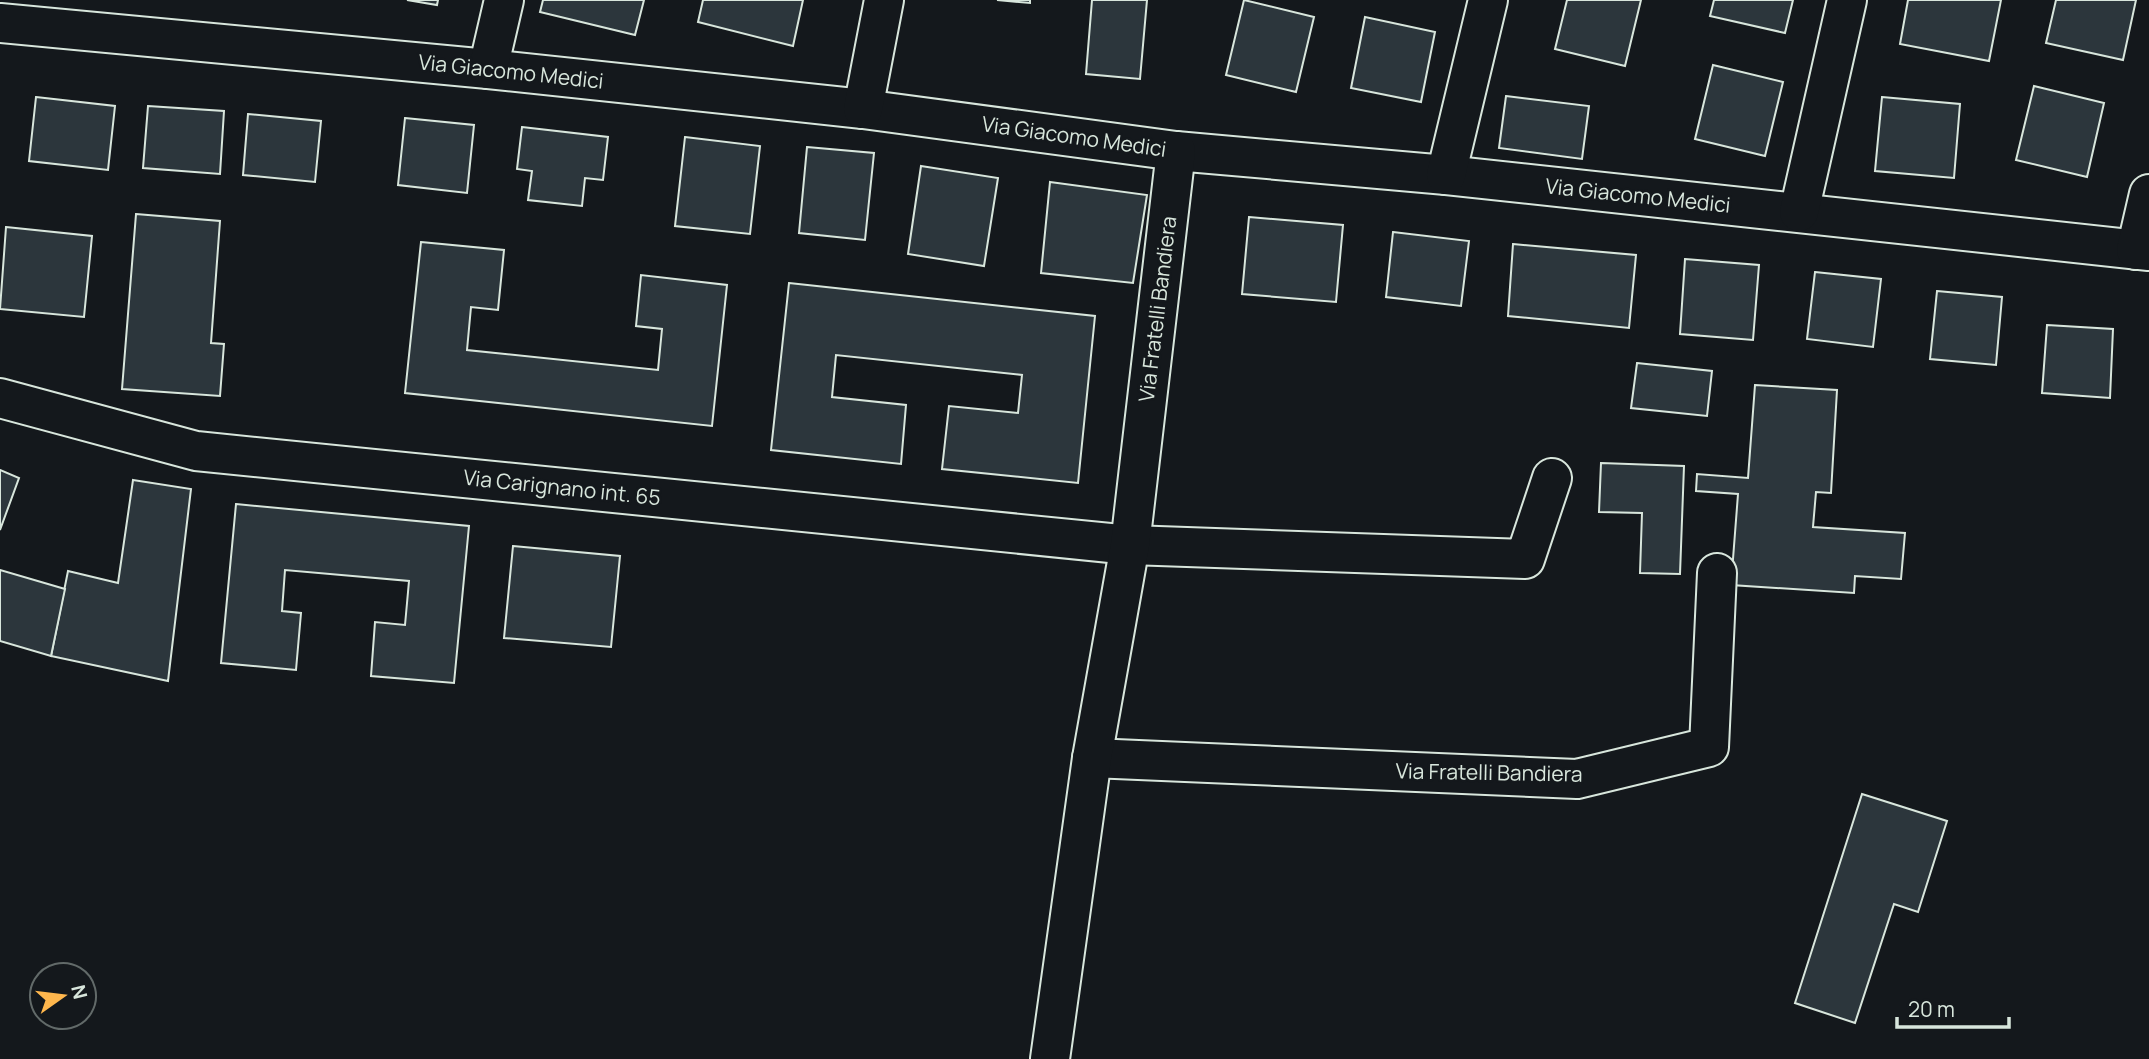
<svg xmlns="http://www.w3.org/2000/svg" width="2149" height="1059" font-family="Manrope,sans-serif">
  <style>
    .building { fill: #2c363c; stroke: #d8e6dc; stroke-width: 2 }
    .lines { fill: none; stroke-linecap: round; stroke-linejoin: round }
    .minor-casing { stroke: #d8e6dc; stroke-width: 42 }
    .minor { stroke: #14181c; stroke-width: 38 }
    .labels { text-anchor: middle; stroke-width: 5; stroke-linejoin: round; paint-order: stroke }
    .street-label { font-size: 21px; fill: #d8e6dc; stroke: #14181c }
  </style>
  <rect width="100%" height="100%" fill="#14181c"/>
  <!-- building -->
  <g class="building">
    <polygon points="407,0 438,0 437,5"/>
    <polygon points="543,0 644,0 635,35 540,12"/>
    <polygon points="703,0 803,0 793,46 698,22"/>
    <polygon points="997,0 1030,0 1030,3"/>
    <polygon points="1092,0 1147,0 1140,79 1086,74"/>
    <polygon points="1244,0 1314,17 1296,92 1226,75"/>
    <polygon points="1567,0 1641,0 1625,66 1555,49"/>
    <polygon points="1714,0 1793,0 1785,33 1710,16"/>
    <polygon points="1908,0 2001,0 1989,61 1900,44"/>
    <polygon points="2056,0 2136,0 2123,60 2046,43"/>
    <polygon points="1365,17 1435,32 1421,102 1351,88"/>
    <polygon points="1713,65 1783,82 1765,156 1695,139"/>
    <polygon points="2034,86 2104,103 2087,177 2016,160"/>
    <polygon points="1506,96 1589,106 1582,159 1499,148"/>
    <polygon points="36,97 115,106 108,170 29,161"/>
    <polygon points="1882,97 1960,104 1954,178 1875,171"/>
    <polygon points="148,106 224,111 220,174 143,168"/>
    <polygon points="248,114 321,121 315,182 243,175"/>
    <polygon points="405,118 474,125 467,193 398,185"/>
    <polygon points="522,127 608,137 603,180 585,178 582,206 528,200 532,171 517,169"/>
    <polygon points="685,137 760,146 750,234 675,226"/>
    <polygon points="807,147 874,153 865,240 799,233"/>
    <polygon points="921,166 998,178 984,266 908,254"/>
    <polygon points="1050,182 1147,195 1133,283 1041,273"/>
    <polygon points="136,214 220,221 211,343 224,344 220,396 122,389"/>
    <polygon points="1249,217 1343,225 1336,302 1242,294"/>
    <polygon points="6,227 92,236 84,317 0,309"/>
    <polygon points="1393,232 1469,241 1461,306 1386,297"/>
    <polygon points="421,242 504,250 498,310 471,307 467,350 658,370 662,329 636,326 641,275 727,285 712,426 405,393"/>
    <polygon points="1513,244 1636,255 1629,328 1508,316"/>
    <polygon points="1685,259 1759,265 1753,340 1680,334"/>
    <polygon points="1815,272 1881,279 1873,347 1807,339"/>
    <polygon points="789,283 1095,316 1078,483 942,469 949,406 1018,413 1022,375 836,355 832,397 906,405 901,464 771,450"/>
    <polygon points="1937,291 2002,297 1996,365 1930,359"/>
    <polygon points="2047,325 2113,329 2110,398 2042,393"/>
    <polygon points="1637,363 1712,371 1707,416 1631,408"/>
    <polygon points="1755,385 1837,390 1831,493 1816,492 1813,527 1905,533 1901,579 1855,576 1854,593 1731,585 1738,494 1696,491 1697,474 1748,478"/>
    <polygon points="1601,463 1684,466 1680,574 1640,573 1642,513 1599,512"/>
    <polygon points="0,470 19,478 0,530"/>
    <polygon points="133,480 191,489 168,681 51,656 68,571 118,583"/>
    <polygon points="236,504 469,526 454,683 371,676 375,622 405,625 409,581 285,570 282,611 301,613 296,670 221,663"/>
    <polygon points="513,546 620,556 611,647 504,638"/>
    <polygon points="0,570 65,589 51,656 0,641"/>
    <polygon points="1862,794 1947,821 1918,912 1894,904 1855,1023 1795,1003"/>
  </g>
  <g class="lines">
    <defs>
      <g id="minor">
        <polyline points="0,23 488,69 863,109 1176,151 1446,175 2149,251"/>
        <polyline points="488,69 504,0"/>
        <polyline points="863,109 884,0"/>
        <polyline points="1446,175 1488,0"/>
        <polyline points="1799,212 1847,0"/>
        <polyline points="2136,250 2149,194"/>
        <polyline points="0,398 196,451 1130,545 1525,559 1552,478"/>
        <polyline points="1092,758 1577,779 1709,747 1717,573"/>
        <polyline points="1050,1059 1092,758 1130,545 1176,151"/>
      </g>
    </defs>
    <!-- minor casing -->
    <use href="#minor" class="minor-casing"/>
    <!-- minor -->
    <use href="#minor" class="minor"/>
  </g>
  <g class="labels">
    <!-- street labels -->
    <g class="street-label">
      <text transform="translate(511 72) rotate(6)" y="7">Via Giacomo Medici</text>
      <text transform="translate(1074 137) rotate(8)" y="7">Via Giacomo Medici</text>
      <text transform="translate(1638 196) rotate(6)" y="7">Via Giacomo Medici</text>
      <text transform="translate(1158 309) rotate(-83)" y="7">Via Fratelli Bandiera</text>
      <text transform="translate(562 488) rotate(6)" y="7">Via Carignano int. 65</text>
      <text transform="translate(1489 773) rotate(1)" y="7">Via Fratelli Bandiera</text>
    </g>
  </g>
  <!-- north arrow -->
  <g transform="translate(63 996) rotate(76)"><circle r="33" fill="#14181c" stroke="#626a69" stroke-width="2"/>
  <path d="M0-5L12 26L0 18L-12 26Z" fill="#ffb74d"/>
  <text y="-10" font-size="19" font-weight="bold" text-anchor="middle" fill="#d8e6dc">N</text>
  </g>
  <!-- scale -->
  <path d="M1897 1017v10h112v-10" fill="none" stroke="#d8e6dc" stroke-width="3.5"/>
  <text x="1908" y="1017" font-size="21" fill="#d8e6dc" stroke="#14181c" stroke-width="5" paint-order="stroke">20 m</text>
</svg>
